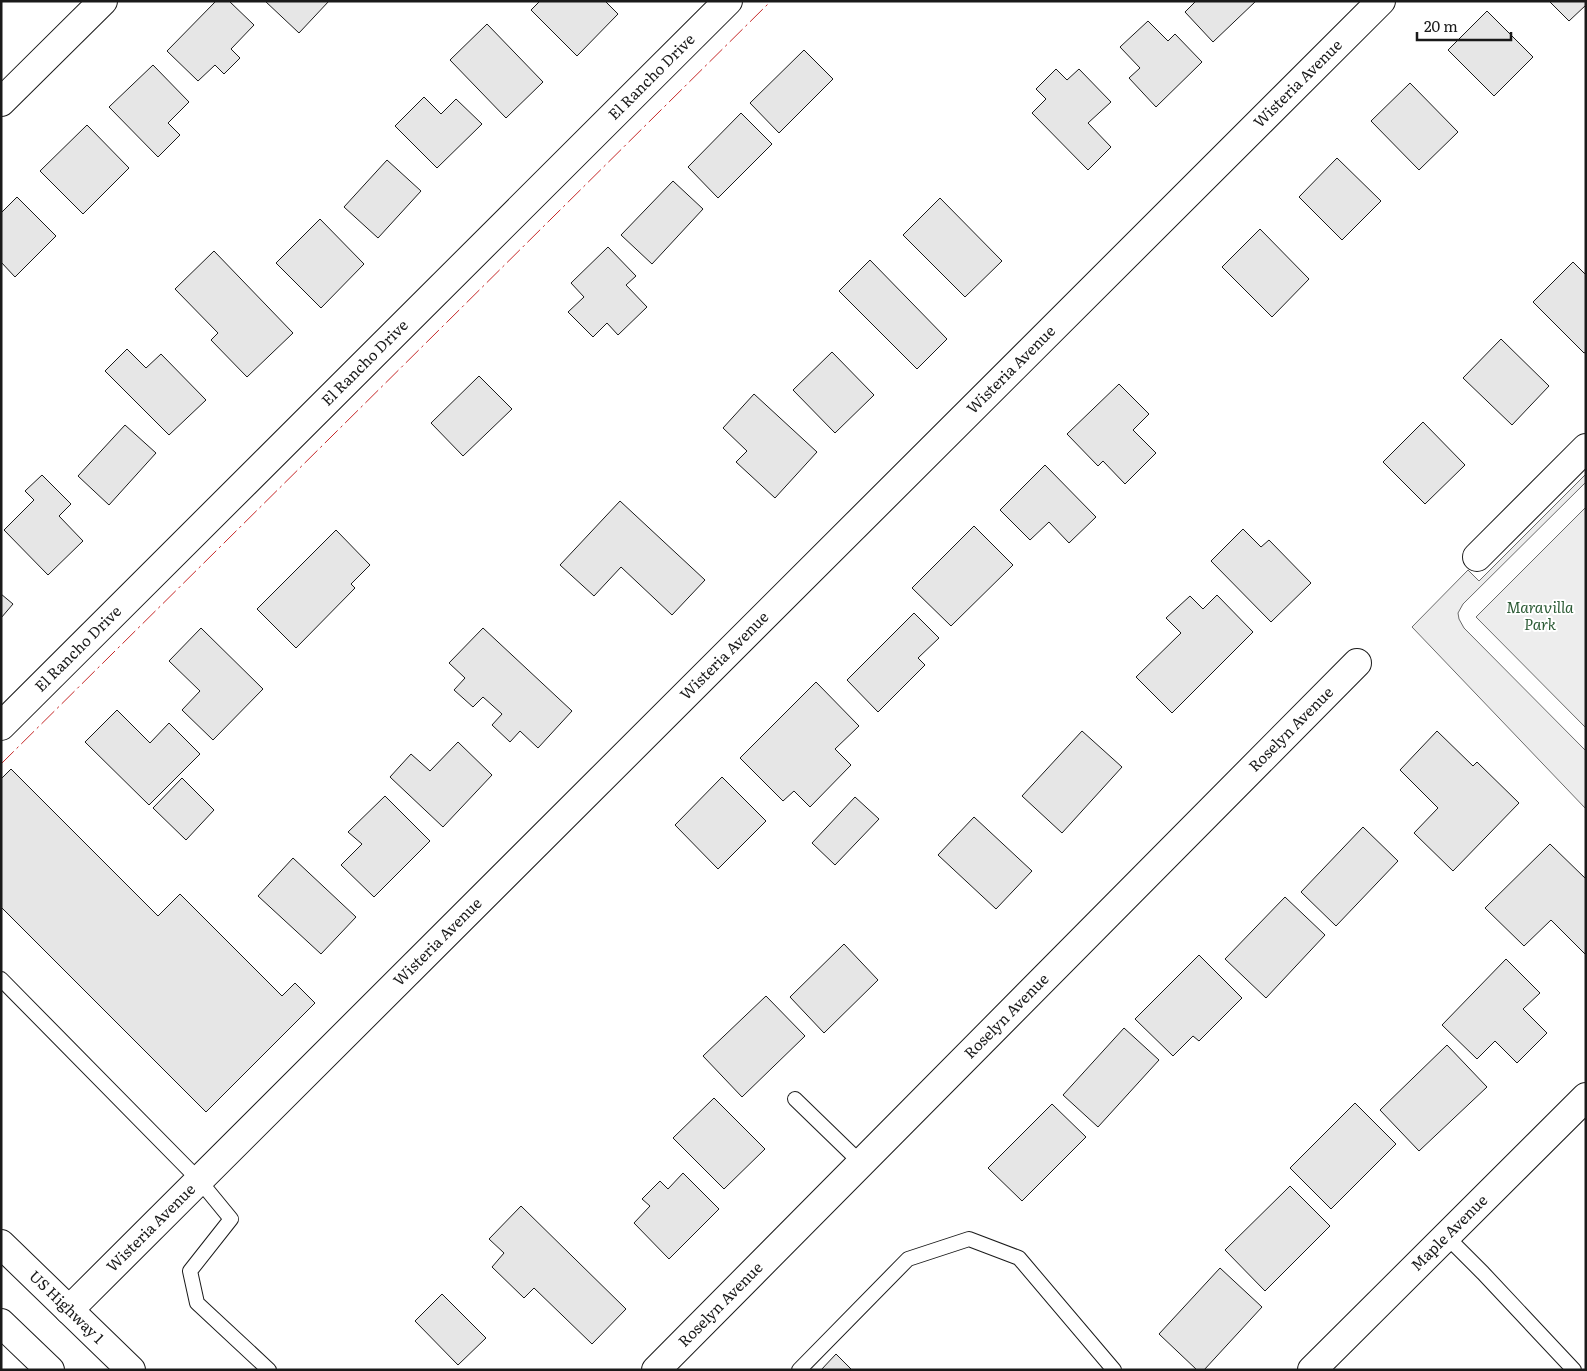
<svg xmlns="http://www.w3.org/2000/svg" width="1587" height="1371" font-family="Literata,serif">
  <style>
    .built { fill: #ededed; stroke: #6a6a6a }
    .building { fill: #e6e6e6; stroke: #1a1a1a }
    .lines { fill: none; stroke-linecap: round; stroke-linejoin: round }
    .service-casing { stroke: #1a1a1a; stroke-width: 16 }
    .minor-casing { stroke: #1a1a1a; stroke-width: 30 }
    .primary-casing { stroke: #1a1a1a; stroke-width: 30 }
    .service { stroke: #fff; stroke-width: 14 }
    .minor { stroke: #fff; stroke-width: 28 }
    .primary { stroke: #fff; stroke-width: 28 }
    .power { stroke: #c62828; stroke-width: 1; stroke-dasharray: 18 4 2.5 4; stroke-linecap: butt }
    .labels { text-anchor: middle; stroke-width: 4; stroke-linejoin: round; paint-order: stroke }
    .street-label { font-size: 15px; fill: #1a1a1a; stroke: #fff }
    .park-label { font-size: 15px; font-style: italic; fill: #2b5a34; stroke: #fff }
  </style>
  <rect width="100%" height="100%" fill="#fff"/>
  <!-- built -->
  <g class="built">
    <polygon points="1586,474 1586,482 1463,604 1458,613 1459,619 1464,628 1586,751 1586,809 1412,627 1468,570 1479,581"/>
    <polygon points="1586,507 1586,728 1476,617"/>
  </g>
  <!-- building -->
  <g class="building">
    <polygon points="216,1 229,1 254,25 231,49 240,58 224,74 215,65 198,81 167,51"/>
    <polygon points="265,1 329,1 299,33"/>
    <polygon points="540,1 605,1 618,14 577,56 531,10"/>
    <polygon points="1196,1 1256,1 1213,42 1185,12"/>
    <polygon points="1549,1 1586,1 1586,5 1569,21"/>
    <polygon points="1487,11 1533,57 1494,96 1448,50"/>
    <polygon points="1148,21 1168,41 1175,34 1202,62 1156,107 1129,78 1140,68 1120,47"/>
    <polygon points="487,24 543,82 506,118 450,60"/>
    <polygon points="804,50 833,79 779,133 750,103"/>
    <polygon points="153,65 189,102 168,123 180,135 158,157 109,107"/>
    <polygon points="1056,69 1067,80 1079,69 1111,102 1088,123 1111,147 1088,170 1032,113 1046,99 1036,89"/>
    <polygon points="1410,83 1458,132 1419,170 1371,121"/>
    <polygon points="424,97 441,114 456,99 482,124 437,168 395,126"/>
    <polygon points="741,113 772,144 718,198 688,167"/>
    <polygon points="87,125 129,168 83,214 40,171"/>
    <polygon points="1337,158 1381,201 1342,240 1299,197"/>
    <polygon points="387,160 421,191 378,238 344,207"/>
    <polygon points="673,181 703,209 652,264 621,235"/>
    <polygon points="17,197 56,236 15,277 1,262 1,213"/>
    <polygon points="940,198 1002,261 965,297 903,235"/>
    <polygon points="320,219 364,264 321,308 276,263"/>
    <polygon points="1260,229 1309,279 1272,317 1222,267"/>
    <polygon points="608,247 636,276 626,285 647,307 618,335 607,323 593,337 568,312 584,297 571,283"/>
    <polygon points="214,251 293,333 247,377 211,340 218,333 175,289"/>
    <polygon points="870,260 947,339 917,369 839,291"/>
    <polygon points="1573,262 1586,275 1586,352 1584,353 1533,302"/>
    <polygon points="1501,339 1549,386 1512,425 1463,378"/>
    <polygon points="127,349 146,368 161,354 206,400 169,435 105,371"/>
    <polygon points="832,352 874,395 835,433 793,390"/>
    <polygon points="479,376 512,409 463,456 431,423"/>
    <polygon points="1119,384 1149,414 1133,430 1156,453 1125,484 1103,461 1098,466 1067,434"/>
    <polygon points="754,394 817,452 775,498 736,462 747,451 723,428"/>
    <polygon points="1423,422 1465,465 1425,504 1383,462"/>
    <polygon points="125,425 156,453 109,505 78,476"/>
    <polygon points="1045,465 1096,517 1069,543 1049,522 1030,540 1000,510"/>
    <polygon points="42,475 71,504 59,516 83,541 48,575 4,530 34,500 25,491"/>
    <polygon points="620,501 705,580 672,615 621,567 594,596 560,565"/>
    <polygon points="974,526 1013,565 951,626 912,588"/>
    <polygon points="1243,529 1261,547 1269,540 1311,583 1271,622 1211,561"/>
    <polygon points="336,530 370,565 351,584 355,588 296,648 257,609"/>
    <polygon points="1,594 13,604 1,618"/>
    <polygon points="1217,595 1253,632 1172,713 1136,677 1181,633 1166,618 1190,596 1203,609"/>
    <polygon points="914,613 939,638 918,658 925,665 878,712 847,680"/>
    <polygon points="201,628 263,689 213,740 182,710 200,691 169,661"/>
    <polygon points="483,628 572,711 538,748 520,731 510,742 492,725 502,714 483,697 473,707 454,690 465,678 449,663"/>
    <polygon points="816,682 859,726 835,749 851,765 810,807 794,791 783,801 740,758"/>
    <polygon points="117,710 150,743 169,723 200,754 149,805 85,742"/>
    <polygon points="1082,731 1122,767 1062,833 1022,796"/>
    <polygon points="1437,731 1473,766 1477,762 1519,803 1453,871 1414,833 1438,808 1400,770"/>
    <polygon points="458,742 492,775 443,827 390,777 411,754 430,771"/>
    <polygon points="11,769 158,916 180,894 282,996 295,983 315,1003 206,1112 1,907 1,779"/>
    <polygon points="722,777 766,821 718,869 675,825"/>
    <polygon points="182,778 214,810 186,840 153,808"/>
    <polygon points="385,796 430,841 374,897 341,865 362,844 348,832"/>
    <polygon points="855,797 879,819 835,865 812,843"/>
    <polygon points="974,817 1032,871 996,909 938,855"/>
    <polygon points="1363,827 1398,861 1336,926 1301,892"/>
    <polygon points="1550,844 1586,879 1586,955 1551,920 1524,946 1485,908"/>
    <polygon points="293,858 356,917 321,954 258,896"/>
    <polygon points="1285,897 1325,935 1266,998 1225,959"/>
    <polygon points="844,944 878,980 824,1033 790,997"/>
    <polygon points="1199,955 1242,998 1199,1041 1193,1036 1173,1056 1135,1019"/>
    <polygon points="1506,959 1540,993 1523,1009 1547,1033 1517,1063 1495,1041 1477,1059 1442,1025"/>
    <polygon points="766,996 805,1036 742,1097 703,1056"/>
    <polygon points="1124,1028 1159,1060 1098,1127 1063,1095"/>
    <polygon points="1447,1045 1487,1087 1419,1151 1380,1110"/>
    <polygon points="714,1098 765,1149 724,1189 673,1138"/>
    <polygon points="1355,1103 1396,1144 1331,1209 1290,1168"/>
    <polygon points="1052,1104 1086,1137 1022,1201 988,1168"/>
    <polygon points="683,1173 719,1209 669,1259 634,1223 650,1206 642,1199 660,1181 668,1189"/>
    <polygon points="1290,1186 1330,1226 1265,1291 1225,1250"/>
    <polygon points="521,1206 626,1309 592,1344 534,1288 524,1298 492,1267 504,1253 489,1239"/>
    <polygon points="1220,1268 1262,1307 1204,1370 1197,1370 1159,1334"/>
    <polygon points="442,1294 486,1338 458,1365 415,1321"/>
    <polygon points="836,1354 852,1370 821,1370"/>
  </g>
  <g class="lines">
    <defs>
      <g id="service">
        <polyline points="1,979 199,1180 231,1219 190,1271 197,1303 269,1370"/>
        <polyline points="795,1099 861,1163"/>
        <polyline points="1446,1236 1483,1273 1574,1370"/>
        <polyline points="799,1370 908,1259 969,1239 1019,1258 1114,1370"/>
      </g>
      <g id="minor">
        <polyline points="1,102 103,1"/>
        <polyline points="1477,557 1586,448"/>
        <path id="s1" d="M 1,726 L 728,1"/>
        <path id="s2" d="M 69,1310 L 1381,1"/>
        <path id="s3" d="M 656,1370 L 1357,663"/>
        <path id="s4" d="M 1312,1370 L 1586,1097"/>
      </g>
      <g id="primary">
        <path id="s5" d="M 1,1244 L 131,1370"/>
        <polyline points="1,1323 50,1370"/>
      </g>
    </defs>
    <!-- service casing -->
    <use href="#service" class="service-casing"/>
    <!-- minor casing -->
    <use href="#minor" class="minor-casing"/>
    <!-- primary casing -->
    <use href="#primary" class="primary-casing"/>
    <!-- service -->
    <use href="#service" class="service"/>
    <!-- minor -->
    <use href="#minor" class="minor"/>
    <!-- primary -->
    <use href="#primary" class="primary"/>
    <!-- power -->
    <polyline class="power" points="1,764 771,1"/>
  </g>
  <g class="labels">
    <!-- street labels -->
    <g class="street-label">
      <text dy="5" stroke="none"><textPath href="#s1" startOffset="919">El Rancho Drive</textPath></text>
      <text dy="5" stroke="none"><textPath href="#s2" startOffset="1736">Wisteria Avenue</textPath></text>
      <text dy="5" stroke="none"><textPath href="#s1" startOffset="514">El Rancho Drive</textPath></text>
      <text dy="5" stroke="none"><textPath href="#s2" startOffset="1331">Wisteria Avenue</textPath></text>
      <text dy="5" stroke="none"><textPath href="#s1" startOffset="109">El Rancho Drive</textPath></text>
      <text dy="5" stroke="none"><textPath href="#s2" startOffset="926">Wisteria Avenue</textPath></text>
      <text dy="5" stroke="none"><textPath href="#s3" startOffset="902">Roselyn Avenue</textPath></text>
      <text dy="5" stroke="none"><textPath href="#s2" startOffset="521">Wisteria Avenue</textPath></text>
      <text dy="5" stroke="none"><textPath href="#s3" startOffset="498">Roselyn Avenue</textPath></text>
      <text dy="5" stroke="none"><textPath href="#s2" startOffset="116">Wisteria Avenue</textPath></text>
      <text dy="5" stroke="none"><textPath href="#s4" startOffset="194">Maple Avenue</textPath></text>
      <text dy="5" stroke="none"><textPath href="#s3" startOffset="92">Roselyn Avenue</textPath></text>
      <text dy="5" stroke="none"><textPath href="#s5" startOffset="91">US Highway 1</textPath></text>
    </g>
    <!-- park labels -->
    <g class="park-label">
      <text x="1540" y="613">Maravilla<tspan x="1540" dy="17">Park</tspan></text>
    </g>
  </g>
  <!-- border -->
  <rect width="1587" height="1371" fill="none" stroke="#1a1a1a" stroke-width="5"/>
  <!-- scale -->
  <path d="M1417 32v8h94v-8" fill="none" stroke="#1a1a1a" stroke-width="2.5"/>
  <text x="1424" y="32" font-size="15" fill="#1a1a1a" stroke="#ffffff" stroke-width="4" paint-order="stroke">20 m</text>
</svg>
